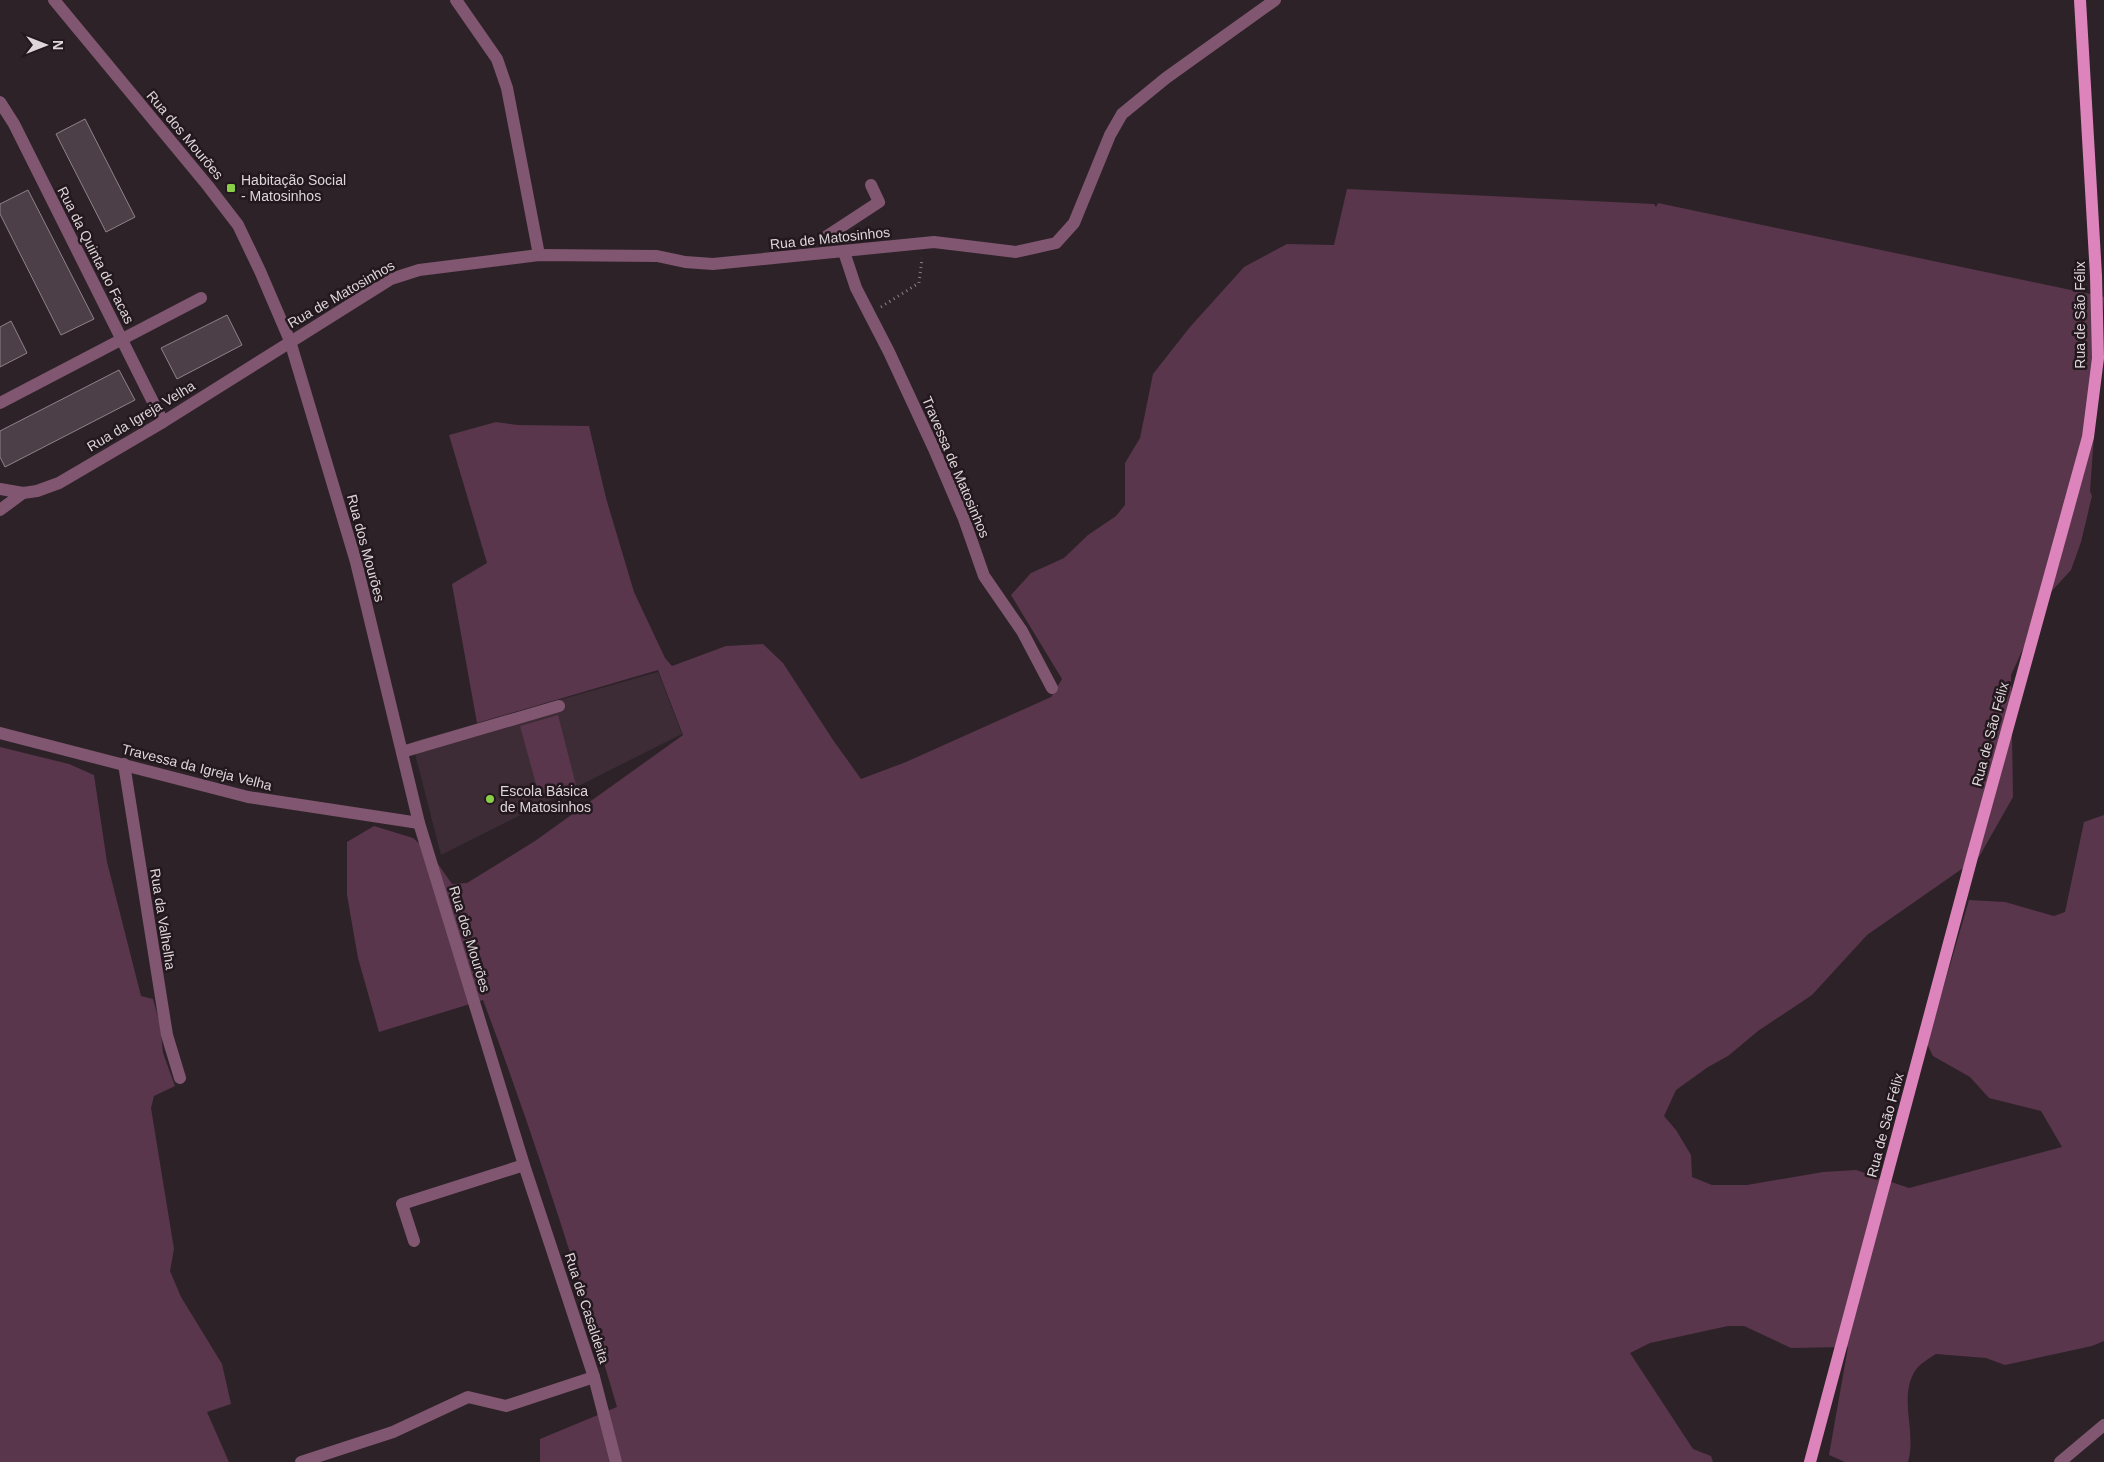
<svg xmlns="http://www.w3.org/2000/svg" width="2104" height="1462" font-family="Arial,sans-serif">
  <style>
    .built { fill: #3d2c36 }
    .green { fill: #59364b }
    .building { fill: #4c3f47; stroke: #90828a }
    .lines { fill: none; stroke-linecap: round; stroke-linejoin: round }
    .path { stroke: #8b8287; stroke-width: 3; stroke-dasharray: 1 4; stroke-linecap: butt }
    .minor { stroke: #815670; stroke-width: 12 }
    .major { stroke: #dd84bc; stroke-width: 12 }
    .poi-dot { fill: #89cf48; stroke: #23181e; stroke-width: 2 }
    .labels { text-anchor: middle; stroke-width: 5; stroke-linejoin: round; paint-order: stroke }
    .street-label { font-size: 14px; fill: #ded6da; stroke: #23181e }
    .poi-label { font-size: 14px; fill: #ded6da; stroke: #23181e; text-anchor: start }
  </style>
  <rect width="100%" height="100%" fill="#2d2228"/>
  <!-- built -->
  <polygon class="built" points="658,672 682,734 441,855 412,742"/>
  <!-- green -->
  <g class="green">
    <path d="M 1347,189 L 1654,204 L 1656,207 L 1658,203 L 2104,297 L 2090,491 L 2092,496 L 2081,542 L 2071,570 L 2048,595 L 2011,675 L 2013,797 L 1979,857 L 1867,935 L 1812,995 L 1758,1031 L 1728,1056 L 1708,1067 L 1676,1090 L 1664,1116 L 1676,1130 L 1691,1155 L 1692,1177 L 1712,1185 L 1747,1185 L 1823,1172 L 1856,1170 L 1909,1188 L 2062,1147 L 2041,1111 L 1989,1098 L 1970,1077 L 1933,1056 L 1927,1044 L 1969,900 L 2005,902 L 2054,916 L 2065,912 L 2084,822 L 2104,815 L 2104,1341 L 2092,1346 L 2005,1365 L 1986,1358 L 1936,1354 C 1930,1358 1919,1364 1915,1371 C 1898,1398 1917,1432 1908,1462 L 1845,1462 L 1829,1455 L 1848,1347 L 1791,1348 L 1744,1326 L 1728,1326 L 1650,1343 L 1630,1353 L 1693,1449 L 1711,1456 L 1713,1462 L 540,1462 L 540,1439 L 617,1407 C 577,1270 533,1133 483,1000 L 379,1032 L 358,958 L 347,895 L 347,842 L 374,826 L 413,838 L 431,854 L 452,884 L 467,883 L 535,841 L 683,735 L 658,670 L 477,723 L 452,584 L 487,563 L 449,435 L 496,422 L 518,425 L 589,426 L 606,498 L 634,592 L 665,658 L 672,666 L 726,646 L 763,644 L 783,663 L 833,740 L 861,779 L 906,762 L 1051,697 L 1062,679 L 1011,595 L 1031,573 L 1064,558 L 1088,535 L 1116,516 L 1125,505 L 1125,463 L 1140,438 L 1153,374 L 1190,327 L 1244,267 L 1287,244 L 1334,245 Z"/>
    <polygon points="558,715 576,785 539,795 520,726"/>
    <polygon points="0,747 69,764 94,775 107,862 141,996 153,999 160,1024 163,1053 175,1086 154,1096 151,1108 174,1249 170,1271 181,1297 222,1364 231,1404 207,1412 229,1462 0,1462"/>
  </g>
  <!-- building -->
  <g class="building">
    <polygon points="85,119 135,217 106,232 56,134"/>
    <polygon points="28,190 94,319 61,335 0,214 0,204"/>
    <polygon points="227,315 242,345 177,379 161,348"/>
    <polygon points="11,321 27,353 0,367 0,327"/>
    <polygon points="119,370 135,400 5,467 0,457 0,431"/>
  </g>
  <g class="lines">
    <!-- path -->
    <polyline class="path" points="881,307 919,283 922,258"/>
    <!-- minor -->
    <g class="minor">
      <polyline points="54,0 208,186 238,225 260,271 290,341 356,562 419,823 524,1165 594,1377 616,1462"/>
      <polyline points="456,0 497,59 507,88 539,255"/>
      <polyline points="0,102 14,124 163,422"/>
      <polyline points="824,238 879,202 871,185"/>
      <polyline points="844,252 856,288 889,352 934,449 964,519 984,576 1022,631 1052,688"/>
      <polyline points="0,403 201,298"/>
      <polyline points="0,489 23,493 37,491 59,483 163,422 391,279 419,270 539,255 657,256 685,262 713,264 934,242 1016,252 1056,243 1074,223 1110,135 1122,114 1166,78 1275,0"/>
      <polyline points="0,510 23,493"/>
      <polyline points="0,733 248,797 419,823"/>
      <polyline points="402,752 559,706"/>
      <polyline points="124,764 167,1035 180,1078"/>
      <polyline points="414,1241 402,1204 524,1165"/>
      <polyline points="301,1462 393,1432 468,1397 506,1406 594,1377"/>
      <polyline points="2060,1462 2104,1425"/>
    </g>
    <!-- major -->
    <polyline class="major" points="1810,1462 1972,857 2088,437 2098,358 2096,276 2080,0"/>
  </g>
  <!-- markers -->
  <g class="poi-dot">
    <rect x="226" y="183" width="10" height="10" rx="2.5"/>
    <circle cx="490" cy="799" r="5"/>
  </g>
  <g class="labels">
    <!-- street labels -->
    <g class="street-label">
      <text transform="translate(185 135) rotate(50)" y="5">Rua dos Mourões</text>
      <text transform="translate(830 238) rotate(-6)" y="5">Rua de Matosinhos</text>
      <text transform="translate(96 255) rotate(63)" y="5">Rua da Quinta do Facas</text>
      <text transform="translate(341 294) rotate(-30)" y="5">Rua de Matosinhos</text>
      <text transform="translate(2080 315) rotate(-90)" y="5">Rua de São Félix</text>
      <text transform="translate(141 416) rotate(-31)" y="5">Rua da Igreja Velha</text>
      <text transform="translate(956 467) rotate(67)" y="5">Travessa de Matosinhos</text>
      <text transform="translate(366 548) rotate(75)" y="5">Rua dos Mourões</text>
      <text transform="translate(1990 734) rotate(-75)" y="5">Rua de São Félix</text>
      <text transform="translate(197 767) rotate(14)" y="5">Travessa da Igreja Velha</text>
      <text transform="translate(163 919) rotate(81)" y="5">Rua da Valhelha</text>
      <text transform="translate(470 939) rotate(73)" y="5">Rua dos Mourões</text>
      <text transform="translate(1885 1125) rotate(-75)" y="5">Rua de São Félix</text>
      <text transform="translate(587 1308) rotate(72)" y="5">Rua de Casaldeita</text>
    </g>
    <!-- poi labels -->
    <g class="poi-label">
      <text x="241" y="185">Habitação Social<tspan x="241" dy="16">- Matosinhos</tspan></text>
      <text x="500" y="796">Escola Básica<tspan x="500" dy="16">de Matosinhos</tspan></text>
    </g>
  </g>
  <!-- north arrow -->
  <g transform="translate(45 45) rotate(90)" stroke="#23181e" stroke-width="4" paint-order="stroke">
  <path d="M0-4L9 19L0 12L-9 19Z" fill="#ded6da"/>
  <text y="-8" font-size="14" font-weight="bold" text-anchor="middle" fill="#ded6da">N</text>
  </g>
</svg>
